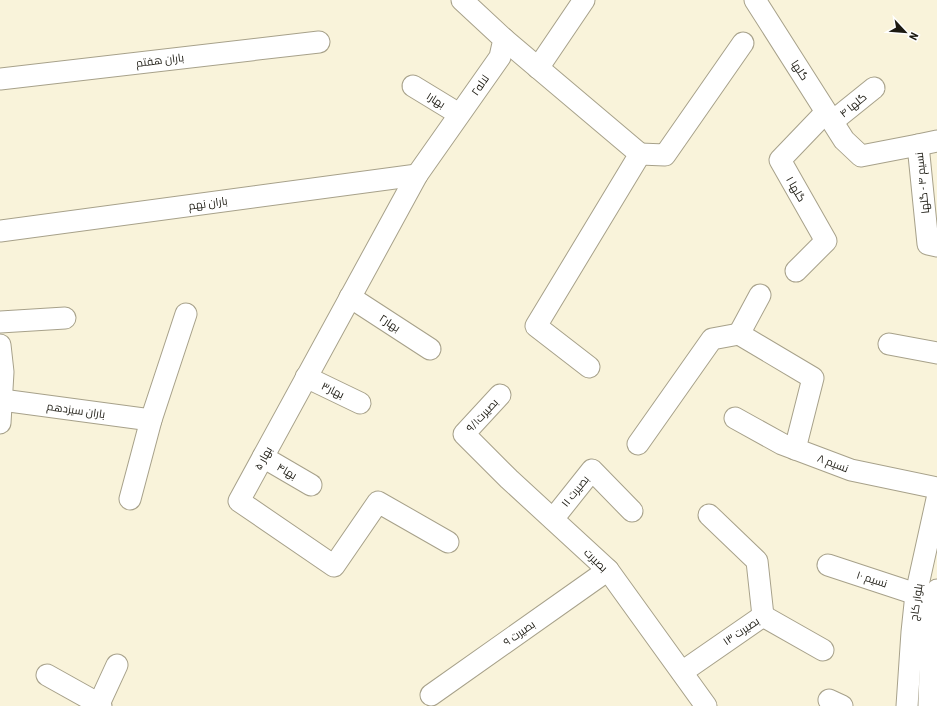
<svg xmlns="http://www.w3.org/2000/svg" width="937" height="706" font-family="'Roboto Condensed',Cairo,sans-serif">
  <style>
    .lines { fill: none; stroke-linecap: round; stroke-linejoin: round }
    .minor-casing { stroke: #a7a18a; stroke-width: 23 }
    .minor { stroke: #fff; stroke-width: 21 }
    .labels { text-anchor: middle; stroke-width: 3.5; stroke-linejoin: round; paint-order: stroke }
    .street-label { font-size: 11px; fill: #1c1a12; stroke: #fff }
  </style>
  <rect width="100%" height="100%" fill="#f9f3da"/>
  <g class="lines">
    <defs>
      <g id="minor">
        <polyline points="755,0 844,140 861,156 918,145 928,244 937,246"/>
        <polyline points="504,39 640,154 536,326 589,367"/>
        <polyline points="538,68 584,0"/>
        <polyline points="0,79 319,42"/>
        <polyline points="413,86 459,114"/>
        <polyline points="833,121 874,88"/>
        <polyline points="918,145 937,141"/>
        <polyline points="640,154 665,155 743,43"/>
        <polyline points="0,231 417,175"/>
        <polyline points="796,271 826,241 780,160 826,112"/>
        <polyline points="350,297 430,349"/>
        <polyline points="0,322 65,318"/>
        <polyline points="739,334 760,295"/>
        <polyline points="889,344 937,353"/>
        <polyline points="0,345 3,372 0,423"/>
        <polyline points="306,377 360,403"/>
        <polyline points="500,395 464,434 509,479 608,570 706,706"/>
        <polyline points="2,400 151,420"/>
        <polyline points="735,418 782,444 851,470 937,488"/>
        <polyline points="638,444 712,339 739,334 813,378 795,449"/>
        <polyline points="263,457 311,485"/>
        <polyline points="130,499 151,420 186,314"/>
        <polyline points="709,515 757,561 763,616"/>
        <polyline points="553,519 592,470 632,511"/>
        <polyline points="448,542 378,502 334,566 239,501 417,175 500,57 504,39 462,0"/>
        <polyline points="828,565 916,594"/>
        <polyline points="682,672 763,616 823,650"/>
        <polyline points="47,675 99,704"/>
        <polyline points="431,695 608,570"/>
        <polyline points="829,700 842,706"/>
        <polyline points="101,706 99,704 117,665"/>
        <polyline points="907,706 912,632 916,594 937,499"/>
        <polyline points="929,706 931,636 937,590"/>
      </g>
    </defs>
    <!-- minor casing -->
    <use href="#minor" class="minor-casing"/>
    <!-- minor -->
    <use href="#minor" class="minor"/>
  </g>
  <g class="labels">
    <!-- street labels -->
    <g class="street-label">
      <text transform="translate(160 60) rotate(-7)" y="4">باران هفتم</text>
      <text transform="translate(800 70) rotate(57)" y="4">گلها</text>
      <text transform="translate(480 85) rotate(-55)" y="4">لاله۲</text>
      <text transform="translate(436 100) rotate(32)" y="4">بهار۱</text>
      <text transform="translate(853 105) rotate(-39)" y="4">گلها ۴</text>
      <text transform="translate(922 183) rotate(-96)" y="4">نسیم ۴ - گلها</text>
      <text transform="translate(796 189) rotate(60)" y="4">گلها ۱</text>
      <text transform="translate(208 203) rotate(-8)" y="4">باران نهم</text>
      <text transform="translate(390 323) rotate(33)" y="4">بهار۲</text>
      <text transform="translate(333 390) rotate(26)" y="4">بهار۳</text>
      <text transform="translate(76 410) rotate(8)" y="4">باران سیزدهم</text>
      <text transform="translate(482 415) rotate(-47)" y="4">بصیرت۹/۱</text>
      <text transform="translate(263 458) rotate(-61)" y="4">بهار ۵</text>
      <text transform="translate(833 463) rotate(21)" y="4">نسیم ۸</text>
      <text transform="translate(287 471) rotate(30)" y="4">بها۴</text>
      <text transform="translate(575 491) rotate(-51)" y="4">بصیرت ۱۱</text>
      <text transform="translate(596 560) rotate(44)" y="4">بصیرت</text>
      <text transform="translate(872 579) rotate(18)" y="4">نسیم ۱۰</text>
      <text transform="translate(916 602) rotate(-82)" y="4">بلوار کاج</text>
      <text transform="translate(741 631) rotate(-34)" y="4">بصیرت ۱۳</text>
      <text transform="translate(519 633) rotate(-35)" y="4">بصیرت ۹</text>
    </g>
  </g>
  <!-- north arrow -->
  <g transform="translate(905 32) rotate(116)" stroke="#ffffff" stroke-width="3" paint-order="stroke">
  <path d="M0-3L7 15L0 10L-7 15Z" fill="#1c1a12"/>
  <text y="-6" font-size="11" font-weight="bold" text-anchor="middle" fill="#1c1a12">N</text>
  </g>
</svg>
